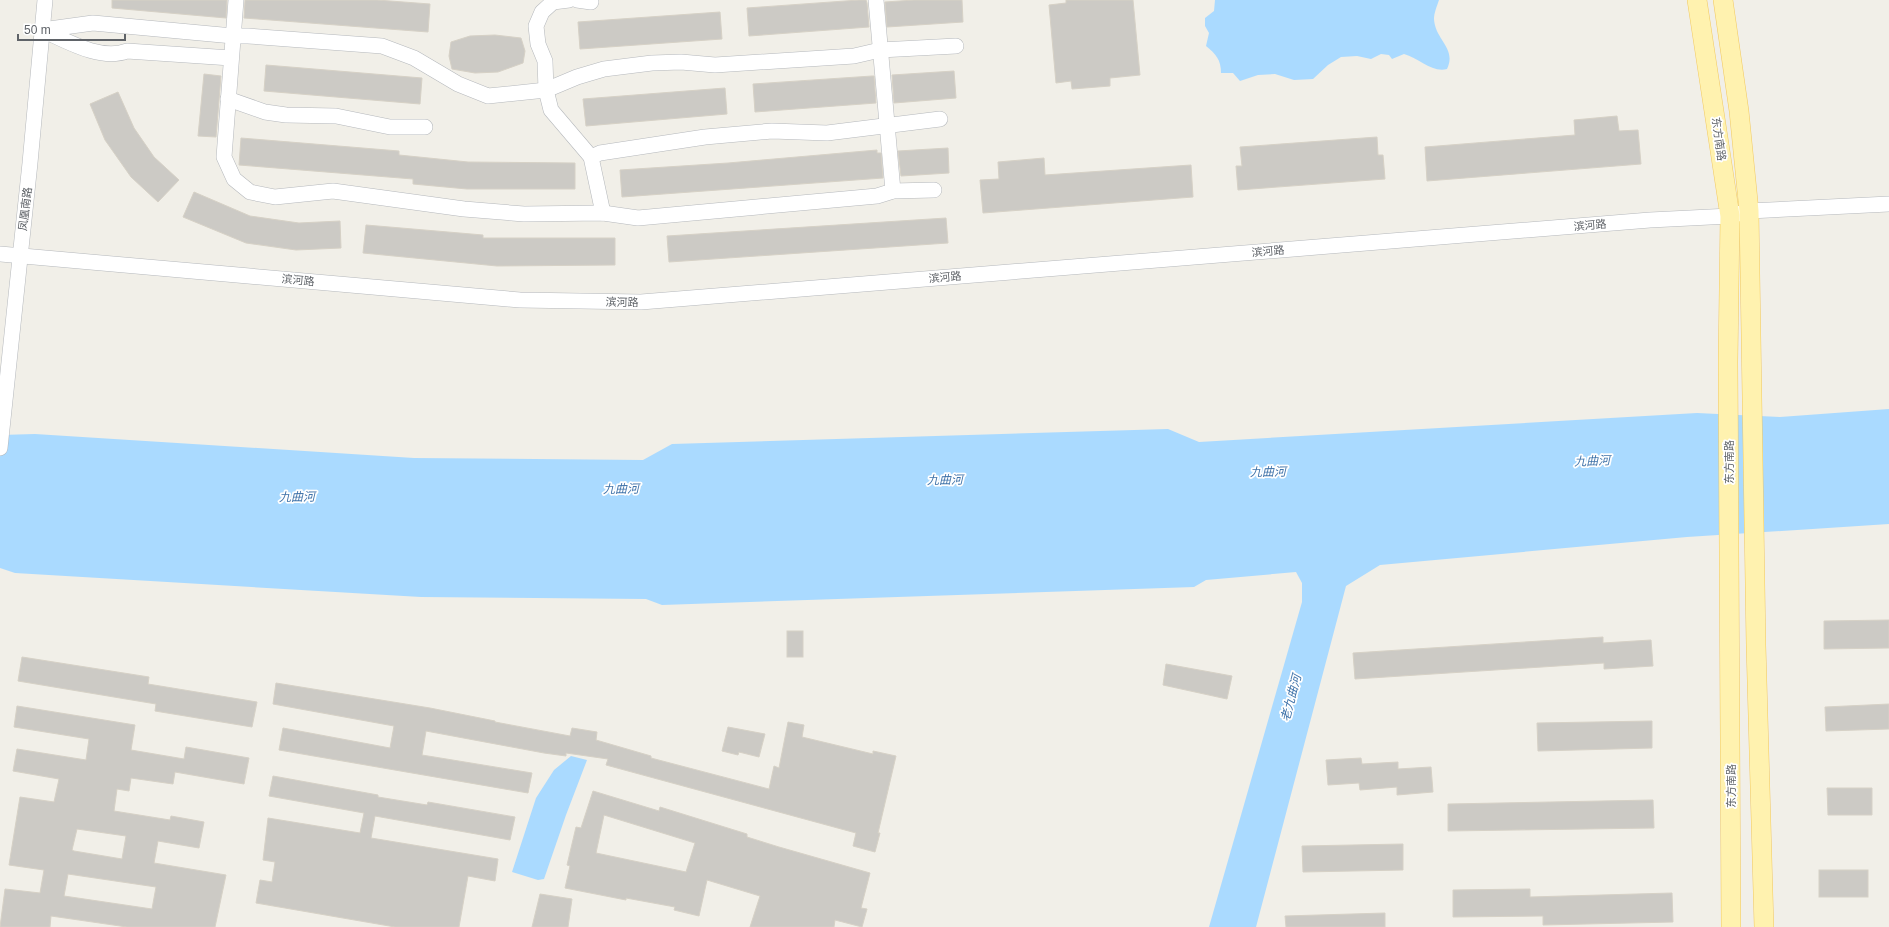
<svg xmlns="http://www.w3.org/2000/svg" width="1889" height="927" font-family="Helvetica,'Noto Sans SC',sans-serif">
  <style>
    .water { fill: #aadaff }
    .building { fill: #cccac5; stroke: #d6d1c6; fill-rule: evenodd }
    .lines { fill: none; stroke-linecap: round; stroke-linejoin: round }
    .minor-casing { stroke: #b5b8bc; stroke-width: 16 }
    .major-casing { stroke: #f2c960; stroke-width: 20 }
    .minor { stroke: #fff; stroke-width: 15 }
    .major { stroke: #fff2af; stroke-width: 19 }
    .labels { text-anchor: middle; stroke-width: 3.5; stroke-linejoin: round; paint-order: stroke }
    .street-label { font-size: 11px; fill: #5f6368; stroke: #fff }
    .water-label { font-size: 12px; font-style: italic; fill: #4174aa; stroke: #fff }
  </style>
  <rect width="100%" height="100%" fill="#f1efe8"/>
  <!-- water -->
  <g class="water">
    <path d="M 1215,0 L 1439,0 C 1437,6 1434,13 1434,19 C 1435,40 1457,48 1447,69 C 1432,73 1419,58 1404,54 L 1392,59 L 1389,55 L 1381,54 L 1371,59 L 1357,56 L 1341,57 L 1328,65 L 1313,79 L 1294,80 L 1275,74 L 1258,75 L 1240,81 L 1233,73 L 1221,73 C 1221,60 1216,54 1206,46 L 1209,33 L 1205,26 L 1205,18 L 1214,11 Z"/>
    <polygon points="1889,409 1889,524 1687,537 1380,565 1346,586 1256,927 1209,927 1302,602 1302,583 1296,572 1206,580 1194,587 662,605 646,599 421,597 15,573 0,568 0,435 35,434 414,458 643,460 672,444 1168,429 1199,442 1697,413 1780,417"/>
    <polygon points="571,756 587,760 566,815 544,879 538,880 512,872 536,798 554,770"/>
  </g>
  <!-- building -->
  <g class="building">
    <polygon points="112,0 227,0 226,18 112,8"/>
    <polygon points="245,0 377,0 430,4 428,32 244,18"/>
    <polygon points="859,0 866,0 867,3 869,27 749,36 747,8"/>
    <polygon points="914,0 962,0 963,22 887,27 885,2"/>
    <polygon points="1066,0 1133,0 1140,75 1110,78 1110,86 1072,89 1071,81 1056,83 1049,5 1066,3"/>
    <polygon points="720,12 722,39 580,49 578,22"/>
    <polygon points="495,35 521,38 525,51 523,63 498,72 475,73 452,69 449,56 451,42 470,36"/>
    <polygon points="266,65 422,78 420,104 264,91"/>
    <polygon points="954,71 956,98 894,103 892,75"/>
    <polygon points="204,74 221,76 216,137 198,136"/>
    <polygon points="872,76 874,76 876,103 755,112 753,84"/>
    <polygon points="725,88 727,114 586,126 583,99"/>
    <polygon points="118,92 134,128 154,157 179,180 158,202 131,177 105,140 90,104"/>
    <polygon points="1617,116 1619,131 1638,130 1641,164 1427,181 1425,147 1575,135 1574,120"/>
    <polygon points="1377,137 1378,155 1383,155 1385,179 1238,190 1236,166 1242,166 1240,147"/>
    <polygon points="241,138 399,151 399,155 468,162 575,163 575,189 467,189 413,184 413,179 239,165"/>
    <polygon points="948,148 949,173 901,176 898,151"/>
    <polygon points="877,150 877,153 881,153 883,178 622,197 620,170 728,163"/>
    <polygon points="1044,158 1045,175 1191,165 1193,197 983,213 980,180 999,179 998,162"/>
    <polygon points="194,192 250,216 299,223 340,221 341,248 296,250 246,243 183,217"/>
    <polygon points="946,218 948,243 669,262 667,236"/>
    <polygon points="366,225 483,235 483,238 615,238 615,265 497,266 363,253"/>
    <polygon points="1889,620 1889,648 1824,649 1824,621"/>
    <rect x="787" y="631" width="16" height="26"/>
    <polygon points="1603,637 1603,643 1651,640 1653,666 1604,669 1604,663 1355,679 1353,653"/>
    <polygon points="22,657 149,677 148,684 257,702 252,727 155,711 156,704 18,681"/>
    <polygon points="1166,664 1232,676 1227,699 1163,685"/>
    <polygon points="276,683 430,708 495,721 495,722 570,736 572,728 597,732 596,740 651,756 651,758 769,789 774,766 779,768 788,722 804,725 802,737 873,754 873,751 896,756 878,833 880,833 875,852 853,846 856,833 606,765 608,759 566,753 566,756 544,753 426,731 422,755 532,773 528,793 279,750 283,728 390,748 394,726 273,704"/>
    <polygon points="1889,704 1889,729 1826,731 1825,707"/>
    <path d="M 17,706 L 135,725 L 131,750 L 184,759 L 186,747 L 249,758 L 244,784 L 175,772 L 173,784 L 131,778 L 129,791 L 117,789 L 114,811 L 170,820 L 171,816 L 204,822 L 199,848 L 158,841 L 154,863 L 226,875 L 215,927 L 127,927 L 51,916 L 50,927 L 0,927 L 5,889 L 40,893 L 44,870 L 9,865 L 20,797 L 54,802 L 59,779 L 13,771 L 17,749 L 86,760 L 89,739 L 14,727 ZM 77,829 L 126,836 L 122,859 L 74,851 L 72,850 ZM 68,874 L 156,887 L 152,909 L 64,896 Z"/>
    <polygon points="1652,721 1652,748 1538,751 1537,723"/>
    <polygon points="728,727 765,734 759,757 739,752 738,755 722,751"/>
    <polygon points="1361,758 1362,764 1398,762 1398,769 1431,767 1433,792 1397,795 1397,787 1360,790 1359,783 1328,785 1326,760"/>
    <polygon points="273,776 378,795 378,797 427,805 428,802 515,817 510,840 375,816 371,838 498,859 495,881 468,876 459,927 395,927 256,903 260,880 272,882 275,862 263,860 268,818 360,833 364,813 269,796"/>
    <polygon points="1827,788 1872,788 1872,815 1828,815"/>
    <path d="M 593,791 L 659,811 L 660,807 L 747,834 L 747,837 L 779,847 L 870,873 L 861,908 L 867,909 L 862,927 L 835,920 L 834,927 L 750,927 L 760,896 L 707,880 L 699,916 L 674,910 L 675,907 L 626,898 L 626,900 L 565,888 L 570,866 L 567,865 L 576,827 L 581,828 ZM 604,815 L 695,843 L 686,872 L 596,853 Z"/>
    <polygon points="1653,800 1654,828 1448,831 1448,804"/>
    <polygon points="1403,844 1403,870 1303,872 1302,846"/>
    <rect x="1819" y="870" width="49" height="27"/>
    <polygon points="1530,889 1530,897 1672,893 1673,922 1543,925 1543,916 1453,917 1453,890"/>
    <polygon points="540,894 572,899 568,927 532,927"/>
    <polygon points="1385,913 1385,927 1286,927 1285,916"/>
  </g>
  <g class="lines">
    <defs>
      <g id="minor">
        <polyline points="236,0 224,157 234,179 250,192 275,197 333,191 464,209 524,214 603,213 638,218 877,196 893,191 934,190"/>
        <polyline points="569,0 553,2 542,12 536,26 538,44 545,61 546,90 551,110 591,157 603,213"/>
        <polyline points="577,0 591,2"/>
        <polyline points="876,0 893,191"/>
        <path d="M 231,58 L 127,51 C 100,61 67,41 42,30 L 93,23 L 233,36 L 248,36 L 382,46 L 414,58 L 458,84 L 488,96 L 546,90 L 577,77 L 604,69 L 652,63 L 681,62 L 715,65 L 854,56 L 880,50 L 956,46"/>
        <polyline points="228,99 265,112 286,115 336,116 390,127 425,127"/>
        <polyline points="591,157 600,153 705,137 772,131 827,133 940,119"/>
        <polyline points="0,254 520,300 641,302 1650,220 1730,216 1749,211 1889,204"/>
        <polyline points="0,448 30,163 45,0"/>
      </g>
      <g id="major">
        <polyline points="1697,0 1730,216 1728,362 1731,927"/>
        <polyline points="1723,0 1739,111 1749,211 1756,645 1764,927"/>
      </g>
    </defs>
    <!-- minor casing -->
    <use href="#minor" class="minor-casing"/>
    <!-- major casing -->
    <use href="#major" class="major-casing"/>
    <!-- minor -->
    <use href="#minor" class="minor"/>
    <!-- major -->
    <use href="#major" class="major"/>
  </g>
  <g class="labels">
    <!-- street labels -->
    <g class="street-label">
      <text transform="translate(1719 139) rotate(82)" y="4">东方南路</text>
      <text transform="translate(25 209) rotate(-83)" y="4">凤凰南路</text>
      <text transform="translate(1590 225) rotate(-5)" y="4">滨河路</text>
      <text transform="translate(1268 251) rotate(-5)" y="4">滨河路</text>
      <text transform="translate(945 277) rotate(-5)" y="4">滨河路</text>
      <text transform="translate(298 280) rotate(5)" y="4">滨河路</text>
      <text transform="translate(622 302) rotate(1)" y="4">滨河路</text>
      <text transform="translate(1729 462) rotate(-90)" y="4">东方南路</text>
      <text transform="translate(1731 786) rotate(-90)" y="4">东方南路</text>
    </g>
    <!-- water labels -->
    <g class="water-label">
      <text transform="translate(1592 461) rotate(-2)" y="4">九曲河</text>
      <text transform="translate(1268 472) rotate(-1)" y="4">九曲河</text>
      <text transform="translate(945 480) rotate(-1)" y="4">九曲河</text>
      <text transform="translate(621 489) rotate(-1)" y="4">九曲河</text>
      <text transform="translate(297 497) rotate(-1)" y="4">九曲河</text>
      <text transform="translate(1291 698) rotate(-75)" y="4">老九曲河</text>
    </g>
  </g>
  <!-- scale -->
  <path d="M18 34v6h107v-6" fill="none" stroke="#5f6368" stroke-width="2"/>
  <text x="24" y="34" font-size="12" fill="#5f6368" stroke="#ffffff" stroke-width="3" paint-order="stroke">50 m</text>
</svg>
